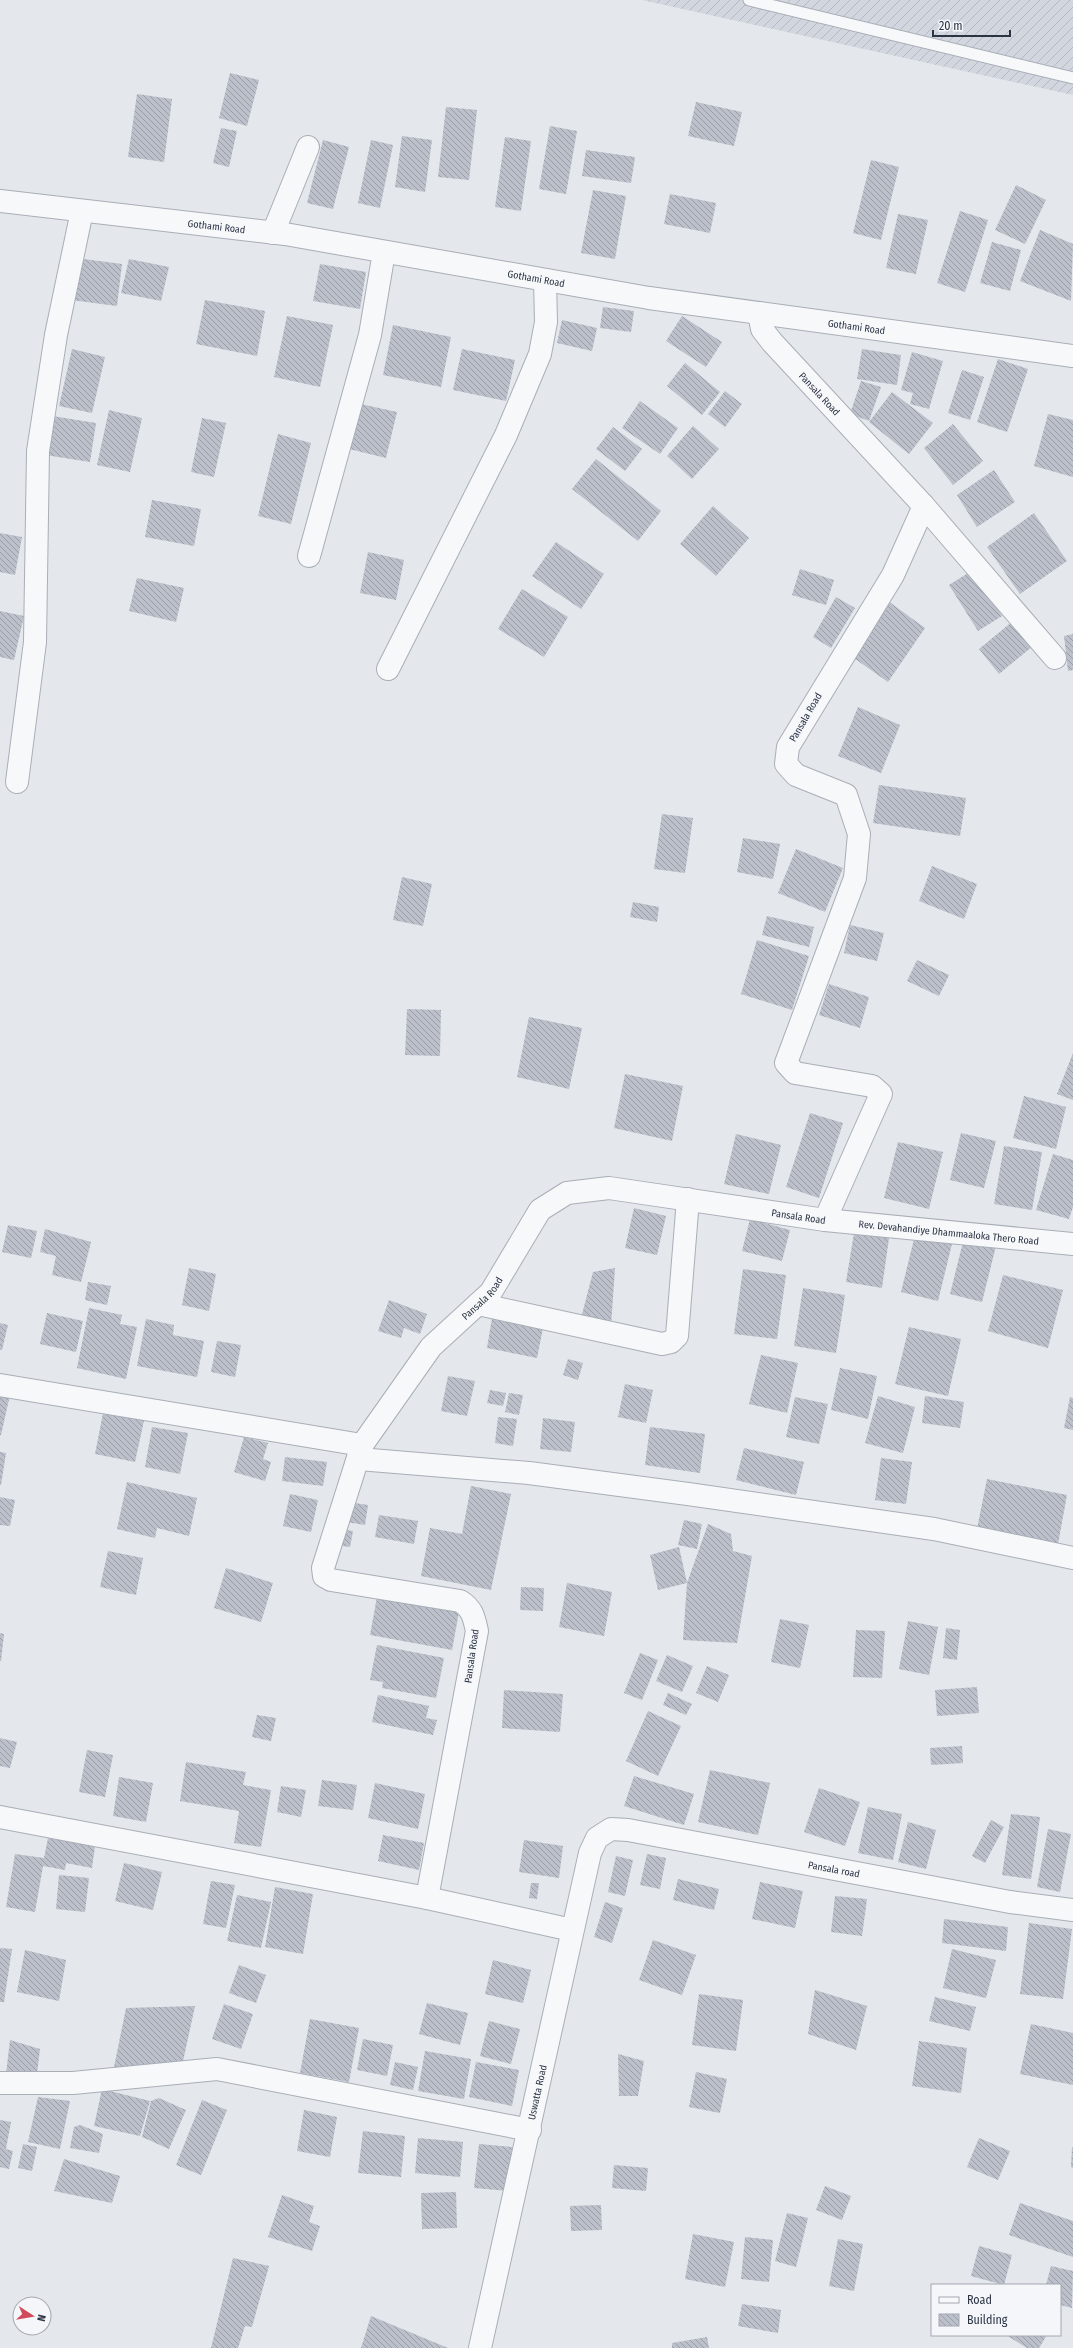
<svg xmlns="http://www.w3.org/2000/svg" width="1073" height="2348" font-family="'Fira Sans Condensed',sans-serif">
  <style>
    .industrial { fill: url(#industrial-furrows) }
    .building { fill: url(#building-back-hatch) }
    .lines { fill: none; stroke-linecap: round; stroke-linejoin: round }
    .service-casing { stroke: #a9aeb7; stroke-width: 13 }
    .minor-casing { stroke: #a9aeb7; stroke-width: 24 }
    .tertiary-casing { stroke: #a9aeb7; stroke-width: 24 }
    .service { stroke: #f7f8fa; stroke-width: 11 }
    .minor { stroke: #f7f8fa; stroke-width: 22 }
    .tertiary { stroke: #f7f8fa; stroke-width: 22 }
    .labels { text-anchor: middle; stroke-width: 3; stroke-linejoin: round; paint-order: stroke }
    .street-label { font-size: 10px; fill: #2b3445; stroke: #f4f6f9 }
  </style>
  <defs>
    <pattern id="industrial-furrows" width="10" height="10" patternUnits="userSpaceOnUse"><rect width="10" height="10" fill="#d2d6de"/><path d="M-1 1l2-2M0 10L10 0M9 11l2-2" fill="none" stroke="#b4b8c0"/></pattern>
    <pattern id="building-back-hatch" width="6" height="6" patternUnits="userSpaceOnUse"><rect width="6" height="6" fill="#bbc0ca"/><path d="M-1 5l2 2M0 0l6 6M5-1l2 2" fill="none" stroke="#989da6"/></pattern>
  </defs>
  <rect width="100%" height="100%" fill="#e4e7ec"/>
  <!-- industrial -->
  <polygon class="industrial" points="642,0 1073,0 1073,95"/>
  <!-- building -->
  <g class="building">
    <polygon points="230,73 259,80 247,126 219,118"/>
    <polygon points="137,94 172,99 164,162 128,157"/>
    <polygon points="696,102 742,112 734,146 688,136"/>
    <polygon points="446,107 477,110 469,180 438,177"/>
    <polygon points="550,126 577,131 566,194 539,189"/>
    <polygon points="221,128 237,131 229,167 213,163"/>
    <polygon points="402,136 432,140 425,192 395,187"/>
    <polygon points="505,137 531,141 521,211 495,207"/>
    <polygon points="323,140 349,147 333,209 307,203"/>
    <polygon points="371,140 393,145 380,208 358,203"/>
    <polygon points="586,150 635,157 631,183 582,176"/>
    <polygon points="871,160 899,167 881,240 853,233"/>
    <polygon points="1016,185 1046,200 1025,244 995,230"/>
    <polygon points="593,190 626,196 615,259 581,253"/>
    <polygon points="670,194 716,203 710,233 664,224"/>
    <polygon points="960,211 988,220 965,292 937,283"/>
    <polygon points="898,214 928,220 916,274 886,268"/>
    <polygon points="1040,230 1073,244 1071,301 1020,281"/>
    <polygon points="992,242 1021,250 1010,291 980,283"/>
    <polygon points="76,258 122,264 117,306 71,300"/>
    <polygon points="129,259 169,267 161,301 121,293"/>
    <polygon points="320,264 366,272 360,309 313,301"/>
    <polygon points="205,300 265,311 257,356 196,344"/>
    <polygon points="603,307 634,311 631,332 600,328"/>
    <polygon points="287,316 333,325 320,387 274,377"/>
    <polygon points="682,316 722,342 706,367 666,341"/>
    <polygon points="562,320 597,328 592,351 557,343"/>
    <polygon points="393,325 451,337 441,387 383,375"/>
    <polygon points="72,349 105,357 92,413 59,406"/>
    <polygon points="462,349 515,360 506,401 453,390"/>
    <polygon points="862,349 901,355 897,385 857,379"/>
    <polygon points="912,352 943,361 929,409 910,404 913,393 901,390"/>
    <polygon points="998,359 1028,369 1007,432 977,422"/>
    <polygon points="685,363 720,392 702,415 667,386"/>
    <polygon points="962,370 984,377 970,420 948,413"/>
    <polygon points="861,381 881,387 869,421 850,414"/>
    <polygon points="725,391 742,404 725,427 708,414"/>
    <polygon points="892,392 933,423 909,454 869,422"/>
    <polygon points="640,401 678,428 660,454 622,428"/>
    <polygon points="356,403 397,412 386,458 345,448"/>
    <polygon points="109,410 142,418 130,472 97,465"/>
    <polygon points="1048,414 1073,420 1073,477 1034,466"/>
    <polygon points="46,415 96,423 90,462 39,454"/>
    <polygon points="202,418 226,423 214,477 191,472"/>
    <polygon points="953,424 983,461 953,485 924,448"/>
    <polygon points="693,426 719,449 692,479 667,456"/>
    <polygon points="613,427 642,449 625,471 596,449"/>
    <polygon points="278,434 311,443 291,524 258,516"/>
    <polygon points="596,459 661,511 638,541 572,489"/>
    <polygon points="994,470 1015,502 977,527 957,495"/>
    <polygon points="152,500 201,509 194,546 145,537"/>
    <polygon points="713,506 749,538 716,576 680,544"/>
    <polygon points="1034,513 1067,561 1020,594 987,547"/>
    <polygon points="0,533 22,537 15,575 0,572"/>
    <polygon points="556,542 604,574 581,609 532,576"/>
    <polygon points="368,552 404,560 396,600 360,593"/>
    <polygon points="800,569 834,580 826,605 792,595"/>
    <polygon points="973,570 1002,616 978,631 949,585"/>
    <polygon points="137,578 184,588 176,622 129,611"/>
    <polygon points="522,589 568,617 544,657 498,629"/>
    <polygon points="836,597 855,608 831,648 813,637"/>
    <polygon points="888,601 925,628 888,682 851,656"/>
    <polygon points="0,611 24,616 14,660 0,657"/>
    <polygon points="1013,621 1033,646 999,674 979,649"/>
    <polygon points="1073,634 1073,670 1068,671 1064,636"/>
    <polygon points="858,707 900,725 881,773 838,756"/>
    <polygon points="879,785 966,798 960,836 873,823"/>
    <polygon points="662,814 693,818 685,873 654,869"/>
    <polygon points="743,838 780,844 773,879 737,872"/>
    <polygon points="796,849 843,868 825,912 778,893"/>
    <polygon points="932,866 977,884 964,919 919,901"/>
    <polygon points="402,877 432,884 423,926 393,920"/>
    <polygon points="633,902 659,907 657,922 630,917"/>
    <polygon points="767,916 814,927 809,947 762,935"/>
    <polygon points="850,925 884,933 877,961 844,953"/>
    <polygon points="757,940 809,956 792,1010 741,994"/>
    <polygon points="917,960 949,975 939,996 907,981"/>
    <polygon points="829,984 869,997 860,1028 819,1015"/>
    <polygon points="407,1009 441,1010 440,1056 405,1055"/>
    <polygon points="529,1017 582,1028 569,1089 517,1077"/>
    <polygon points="1073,1053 1073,1100 1057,1094"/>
    <polygon points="625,1074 683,1086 672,1141 614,1128"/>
    <polygon points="1024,1096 1066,1107 1056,1149 1013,1138"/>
    <polygon points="810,1113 843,1123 819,1198 786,1187"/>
    <polygon points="961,1133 996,1141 984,1188 950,1180"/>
    <polygon points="736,1134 781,1145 769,1194 724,1184"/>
    <polygon points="898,1142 943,1152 929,1209 884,1198"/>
    <polygon points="1004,1146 1042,1152 1032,1210 994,1204"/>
    <polygon points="1053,1154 1073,1160 1073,1207 1069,1219 1036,1210"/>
    <polygon points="634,1208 666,1216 657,1255 625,1248"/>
    <polygon points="750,1219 790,1230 782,1261 742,1251"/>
    <polygon points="8,1225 37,1231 31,1258 2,1252"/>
    <polygon points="45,1229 91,1242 81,1282 52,1275 56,1256 40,1252"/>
    <polygon points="854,1233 889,1238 882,1288 846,1282"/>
    <polygon points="965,1234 997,1242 982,1302 950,1294"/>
    <polygon points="915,1235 952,1244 938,1301 901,1292"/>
    <polygon points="189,1268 216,1274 209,1311 182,1305"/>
    <polygon points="615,1268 611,1326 579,1326 593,1272"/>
    <polygon points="743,1269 786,1275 777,1339 734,1334"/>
    <polygon points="1003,1275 1063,1290 1048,1348 988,1331"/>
    <polygon points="88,1282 111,1286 107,1305 85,1300"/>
    <polygon points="803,1288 845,1295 836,1353 794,1346"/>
    <polygon points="389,1300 427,1314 420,1334 404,1328 401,1338 378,1331"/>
    <polygon points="89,1308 122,1315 120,1324 137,1327 126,1379 77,1368"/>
    <polygon points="47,1313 83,1321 76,1352 40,1344"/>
    <polygon points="492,1318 543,1328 537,1358 487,1348"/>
    <polygon points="146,1319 174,1325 173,1335 204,1341 197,1377 137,1366"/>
    <polygon points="0,1323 8,1325 2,1350 0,1350"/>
    <polygon points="909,1327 961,1339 948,1396 895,1384"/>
    <polygon points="217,1341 241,1345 235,1377 211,1372"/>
    <polygon points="761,1355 798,1363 787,1413 749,1404"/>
    <polygon points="568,1359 583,1363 578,1380 563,1375"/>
    <polygon points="840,1368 877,1376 868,1419 831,1410"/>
    <polygon points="448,1376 475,1381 467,1416 441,1411"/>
    <polygon points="625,1384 653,1390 646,1423 618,1417"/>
    <polygon points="490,1390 506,1393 503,1406 487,1403"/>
    <polygon points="0,1392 10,1395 1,1435 0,1435"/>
    <polygon points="509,1393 523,1395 519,1415 505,1412"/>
    <polygon points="878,1396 915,1407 903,1453 865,1443"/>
    <polygon points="925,1396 964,1402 960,1428 922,1423"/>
    <polygon points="795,1397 828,1404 819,1444 786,1437"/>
    <polygon points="1070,1397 1073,1398 1073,1430 1064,1428"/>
    <polygon points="104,1408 145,1416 135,1462 95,1454"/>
    <polygon points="498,1417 517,1419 513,1446 495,1443"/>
    <polygon points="543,1418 575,1422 571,1452 540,1449"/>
    <polygon points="152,1427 188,1433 180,1474 145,1467"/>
    <polygon points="650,1427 705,1434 700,1473 645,1465"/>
    <polygon points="244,1437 268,1443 263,1459 271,1462 265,1481 234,1472"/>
    <polygon points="744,1448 804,1462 796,1495 736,1480"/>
    <polygon points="0,1452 6,1453 1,1485 0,1485"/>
    <polygon points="285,1457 327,1462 323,1486 282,1481"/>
    <polygon points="881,1458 912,1462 906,1504 875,1500"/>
    <polygon points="987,1479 1067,1495 1058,1544 977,1529"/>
    <polygon points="127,1482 197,1498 189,1536 157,1528 155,1538 117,1529"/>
    <polygon points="471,1486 511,1494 491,1590 421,1576 430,1528 462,1534"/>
    <polygon points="290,1494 318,1500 311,1532 283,1526"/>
    <polygon points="0,1497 15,1500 10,1526 0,1525"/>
    <polygon points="348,1502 368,1505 365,1525 346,1522"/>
    <polygon points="379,1515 418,1521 414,1544 375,1537"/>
    <polygon points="684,1520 702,1524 697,1549 678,1545"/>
    <polygon points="708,1524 731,1534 733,1551 752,1556 737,1643 683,1640 687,1583"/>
    <polygon points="338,1529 353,1531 350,1547 335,1545"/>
    <polygon points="679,1547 687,1583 658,1590 650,1555"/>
    <polygon points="108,1551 143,1558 136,1595 100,1587"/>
    <polygon points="226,1568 273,1583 261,1622 214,1608"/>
    <polygon points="567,1583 612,1592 604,1636 559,1627"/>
    <polygon points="521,1587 544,1588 543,1611 520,1610"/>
    <polygon points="377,1597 459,1612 452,1650 370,1635"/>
    <polygon points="780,1619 809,1625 800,1668 771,1662"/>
    <polygon points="908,1621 938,1627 929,1675 899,1669"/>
    <polygon points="946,1628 960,1630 957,1660 943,1658"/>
    <polygon points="856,1630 885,1631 882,1678 853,1677"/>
    <polygon points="0,1633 4,1634 1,1661 0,1661"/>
    <polygon points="377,1645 444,1658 436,1698 382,1688 383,1682 370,1680"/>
    <polygon points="640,1653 658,1660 642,1700 624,1693"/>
    <polygon points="667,1655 693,1666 682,1692 656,1681"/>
    <polygon points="707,1666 729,1675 718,1702 696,1693"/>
    <polygon points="977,1687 979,1713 937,1716 935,1690"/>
    <polygon points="504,1690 563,1694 560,1732 502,1728"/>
    <polygon points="668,1693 692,1704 686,1715 663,1705"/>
    <polygon points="378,1695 429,1706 426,1718 437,1720 433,1735 372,1722"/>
    <polygon points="648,1711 681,1726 658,1776 626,1761"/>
    <polygon points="257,1715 276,1718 271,1741 252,1737"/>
    <polygon points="0,1738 17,1742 10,1768 0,1766"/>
    <polygon points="962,1746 963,1763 931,1765 930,1748"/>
    <polygon points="87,1750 113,1755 105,1797 79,1792"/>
    <polygon points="186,1762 246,1772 243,1785 271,1790 261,1847 234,1843 239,1811 180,1801"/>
    <polygon points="710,1770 770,1783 758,1835 698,1822"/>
    <polygon points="634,1776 694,1794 684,1825 624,1806"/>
    <polygon points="119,1777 153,1783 146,1822 113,1816"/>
    <polygon points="322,1780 357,1785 353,1810 318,1806"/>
    <polygon points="375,1783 425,1794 418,1829 368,1818"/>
    <polygon points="281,1786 306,1790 301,1817 277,1812"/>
    <polygon points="819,1788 860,1802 845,1846 804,1832"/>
    <polygon points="868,1807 902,1814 893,1860 858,1853"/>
    <polygon points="1011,1814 1040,1817 1031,1879 1002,1875"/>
    <polygon points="991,1820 1004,1827 985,1863 972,1856"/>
    <polygon points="908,1822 936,1830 926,1869 898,1862"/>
    <polygon points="1048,1829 1071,1834 1060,1892 1037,1887"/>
    <polygon points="383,1835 424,1843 419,1870 378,1861"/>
    <polygon points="48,1838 95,1846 92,1868 66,1863 65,1870 43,1866 35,1912 6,1907 15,1854 44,1858"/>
    <polygon points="524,1840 563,1846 559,1878 519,1872"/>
    <polygon points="647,1854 666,1858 660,1889 640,1885"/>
    <polygon points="616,1856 633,1860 625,1896 608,1892"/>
    <polygon points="124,1863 162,1872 153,1910 115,1901"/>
    <polygon points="59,1875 89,1878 85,1912 56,1909"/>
    <polygon points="678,1879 719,1889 714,1910 673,1900"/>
    <polygon points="211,1881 235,1885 226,1928 203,1924"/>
    <polygon points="760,1882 803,1891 795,1928 752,1919"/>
    <polygon points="531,1883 539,1883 537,1899 529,1898"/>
    <polygon points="275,1887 313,1894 303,1954 265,1947"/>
    <polygon points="237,1895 271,1902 261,1948 227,1941"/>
    <polygon points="835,1896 867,1899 862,1936 831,1932"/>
    <polygon points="605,1902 623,1908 612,1943 594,1937"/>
    <polygon points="944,1919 1008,1927 1006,1951 942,1943"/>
    <polygon points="1029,1923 1072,1929 1063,1999 1020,1994"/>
    <polygon points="653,1940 696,1955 682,1995 639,1980"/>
    <polygon points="0,1948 12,1949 4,2002 0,2002"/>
    <polygon points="952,1949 996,1960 986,1998 943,1988"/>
    <polygon points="25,1950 66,1960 59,2001 17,1992"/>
    <polygon points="493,1960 531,1970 523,2003 485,1994"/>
    <polygon points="239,1965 266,1975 256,2003 229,1993"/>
    <polygon points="815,1990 867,2006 856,2050 808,2034"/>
    <polygon points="699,1994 743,2000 736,2051 692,2045"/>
    <polygon points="935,1997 976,2007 970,2031 929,2021"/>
    <polygon points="427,2003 468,2013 460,2045 419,2034"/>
    <polygon points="224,2004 253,2014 241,2049 212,2039"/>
    <polygon points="195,2006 182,2066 113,2072 126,2008"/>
    <polygon points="310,2019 359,2028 349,2082 300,2073"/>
    <polygon points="489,2021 520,2029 511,2064 480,2056"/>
    <polygon points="1031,2024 1073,2033 1073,2085 1020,2074"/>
    <polygon points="363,2039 393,2045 387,2076 357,2070"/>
    <polygon points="10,2040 40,2049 37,2074 6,2074"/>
    <polygon points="919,2041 967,2048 961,2093 912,2086"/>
    <polygon points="425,2051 471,2059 464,2099 418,2091"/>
    <polygon points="618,2054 644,2061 638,2096 619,2096"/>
    <polygon points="395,2062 418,2067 413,2090 390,2085"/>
    <polygon points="476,2062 519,2070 512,2106 469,2097"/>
    <polygon points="696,2072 727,2079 720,2113 689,2107"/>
    <polygon points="102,2089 150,2101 140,2136 94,2126"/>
    <polygon points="38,2097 70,2101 60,2149 28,2142"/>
    <polygon points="159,2098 186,2110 169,2149 142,2137 151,2101"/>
    <polygon points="202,2100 227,2110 201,2175 176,2165"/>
    <polygon points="304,2110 337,2117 330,2157 297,2151"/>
    <polygon points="0,2120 11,2122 6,2149 13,2151 9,2169 0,2167"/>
    <polygon points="80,2125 103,2134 99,2153 70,2148 74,2127"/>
    <polygon points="363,2131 405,2136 401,2177 358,2173"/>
    <polygon points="418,2138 463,2142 460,2177 415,2173"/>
    <polygon points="979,2138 1010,2151 998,2180 967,2167"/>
    <polygon points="23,2144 37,2147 32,2171 18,2168"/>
    <polygon points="479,2144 512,2147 508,2191 474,2188"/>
    <polygon points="1072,2147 1073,2147 1073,2168 1071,2167"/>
    <polygon points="64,2159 120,2176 112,2203 54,2191"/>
    <polygon points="614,2165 648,2168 646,2191 612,2188"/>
    <polygon points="825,2186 851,2196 842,2220 816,2210"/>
    <polygon points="456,2192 457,2228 422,2229 421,2193"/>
    <polygon points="282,2195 314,2206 309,2222 320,2226 312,2251 268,2237"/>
    <polygon points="1020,2203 1073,2221 1073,2257 1009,2235"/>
    <polygon points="601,2205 602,2230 571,2231 570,2206"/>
    <polygon points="787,2213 808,2218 796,2267 775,2261"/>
    <polygon points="693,2234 734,2242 725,2287 685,2279"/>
    <polygon points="745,2237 773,2240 769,2282 741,2279"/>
    <polygon points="838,2239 863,2244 854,2291 829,2286"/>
    <polygon points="979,2246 1012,2255 1004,2285 971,2276"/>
    <polygon points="233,2258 269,2266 252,2327 245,2326 238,2348 211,2348"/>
    <polygon points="1051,2266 1073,2271 1072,2308 1060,2305 1060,2285 1046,2285"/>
    <polygon points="742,2304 781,2310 778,2333 738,2326"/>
    <polygon points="371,2316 448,2348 361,2348"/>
    <polygon points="1006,2335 1047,2335 1039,2348 1027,2348"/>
    <polygon points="707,2337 709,2348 672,2348 672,2343"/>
  </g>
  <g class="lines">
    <defs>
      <polyline id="service" points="749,0 1073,78"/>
      <g id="minor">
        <polyline points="273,233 308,147"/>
        <path id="s1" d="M 759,313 L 762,329 L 772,342 L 924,506 L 893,575 L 788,747 L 786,764 L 796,775 L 846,795 L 859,834 L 855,878 L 786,1063 L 795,1073 L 872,1086 L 881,1094 L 825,1220"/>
        <polyline points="924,506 1055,658"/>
        <polyline points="309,556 370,335 384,252"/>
        <polyline points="388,669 506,435 540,354 546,322 545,280"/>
        <polyline points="17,782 35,642 38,451 56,335 82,211"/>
        <polyline points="478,1304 662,1344 671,1342 677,1336 688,1199"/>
        <polyline points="0,1385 362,1445"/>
        <polyline points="359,1459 529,1473 688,1494 934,1529 1073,1558"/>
        <polyline points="0,1817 427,1898 572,1930"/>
        <path id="s2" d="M 427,1898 L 477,1631 C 474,1617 472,1608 460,1601 L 331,1580 L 324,1576 L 323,1568 L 362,1445 L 431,1347 L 491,1292 L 540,1210 L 567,1193 L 609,1188 L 825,1220 L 1073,1244"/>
        <polyline points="0,2083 73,2083 217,2069 530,2130"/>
        <path id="s3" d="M 480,2348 L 590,1853 L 597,1838 L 611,1829 L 628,1830 L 1010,1902 L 1073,1910"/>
      </g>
      <g id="tertiary">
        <path id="s4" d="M 0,201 L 285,234 L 649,298 L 1073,356"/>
      </g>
    </defs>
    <!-- service casing -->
    <use href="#service" class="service-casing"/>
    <!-- minor casing -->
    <use href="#minor" class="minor-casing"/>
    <!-- tertiary casing -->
    <use href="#tertiary" class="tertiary-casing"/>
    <!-- service -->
    <use href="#service" class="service"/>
    <!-- minor -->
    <use href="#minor" class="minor"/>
    <!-- tertiary -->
    <use href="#tertiary" class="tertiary"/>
  </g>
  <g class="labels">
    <!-- street labels -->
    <g class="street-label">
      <text dy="4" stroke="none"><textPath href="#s4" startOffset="218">Gothami Road</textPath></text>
      <text dy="4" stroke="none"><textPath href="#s4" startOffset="542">Gothami Road</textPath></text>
      <text dy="4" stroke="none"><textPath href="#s4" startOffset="866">Gothami Road</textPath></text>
      <text dy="4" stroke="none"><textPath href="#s1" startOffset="103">Pansala Road</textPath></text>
      <text transform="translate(805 717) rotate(-60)" y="4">Pansala Road</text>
      <text dy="4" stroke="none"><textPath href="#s2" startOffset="1146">Pansala Road</textPath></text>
      <text dy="4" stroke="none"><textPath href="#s2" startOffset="1297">Rev. Devahandiye Dhammaaloka Thero Road</textPath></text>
      <text dy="4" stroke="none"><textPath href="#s2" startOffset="774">Pansala Road</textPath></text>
      <text transform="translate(471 1656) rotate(-82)" y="4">Pansala Road</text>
      <text dy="4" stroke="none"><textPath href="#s3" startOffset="767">Pansala road</textPath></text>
      <text dy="4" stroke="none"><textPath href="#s3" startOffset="262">Uswatta Road</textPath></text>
    </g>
  </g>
  <!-- legend -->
  <rect x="931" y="2284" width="130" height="52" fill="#f4f6f9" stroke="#a4a8b1"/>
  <rect x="939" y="2297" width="20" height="6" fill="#f7f8fa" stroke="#a4a8b1"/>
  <text x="967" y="2304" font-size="12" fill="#2b3445">Road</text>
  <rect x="939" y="2314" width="20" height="12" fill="url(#building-back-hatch)" stroke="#a4a8b1"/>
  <text x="967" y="2324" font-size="12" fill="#2b3445">Building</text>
  <!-- north arrow -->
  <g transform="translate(32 2316) rotate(102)"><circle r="19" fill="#f4f6f9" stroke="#a4a8b1"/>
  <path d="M0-3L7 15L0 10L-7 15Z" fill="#d1495b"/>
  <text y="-6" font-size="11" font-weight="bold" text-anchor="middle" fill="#2b3445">N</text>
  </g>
  <!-- scale -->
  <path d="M933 30v6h77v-6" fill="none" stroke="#2b3445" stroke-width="2"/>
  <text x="939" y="30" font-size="12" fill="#2b3445" stroke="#f4f6f9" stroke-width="3" paint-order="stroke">20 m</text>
</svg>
